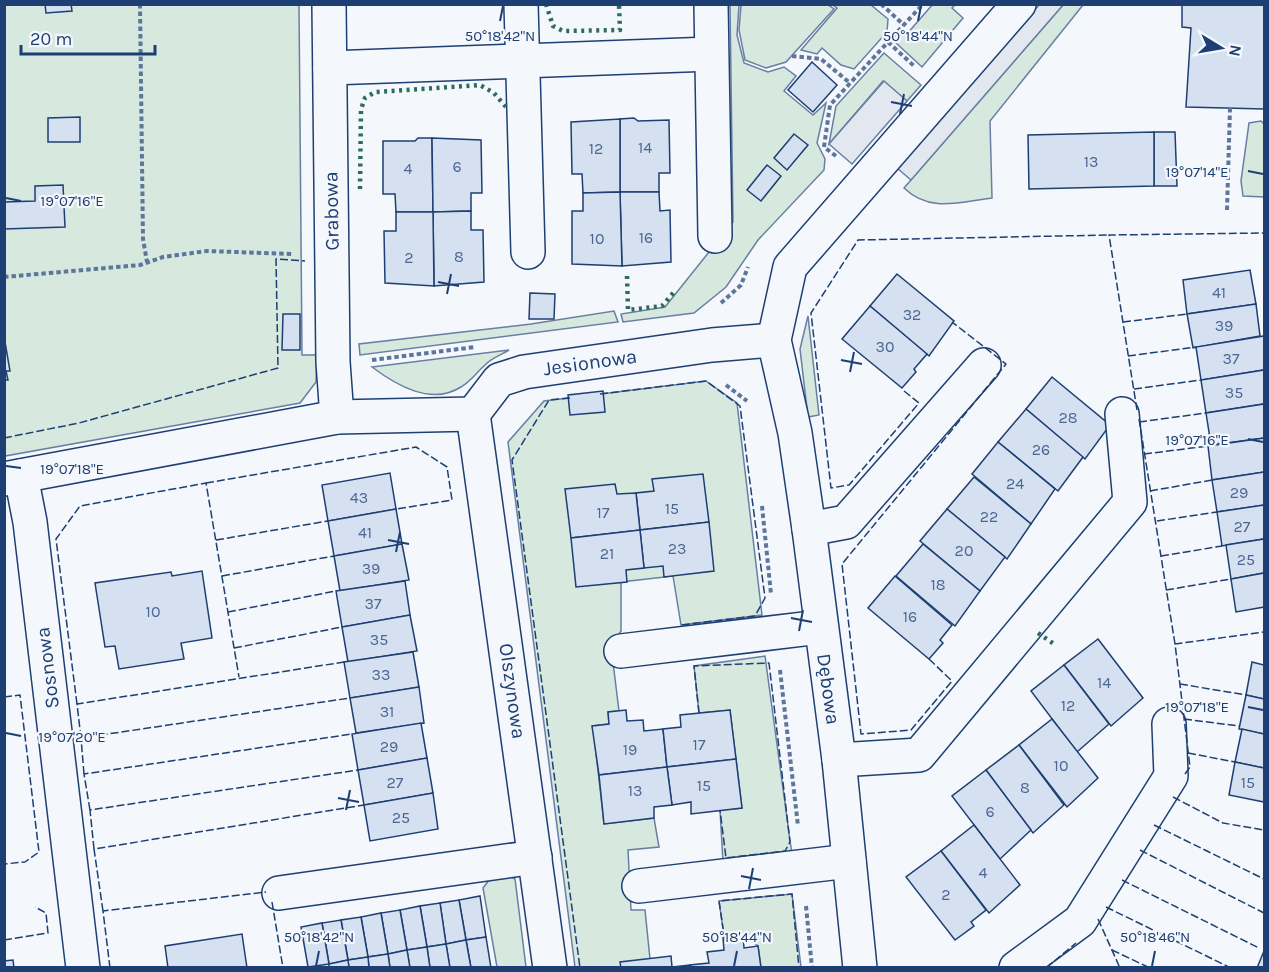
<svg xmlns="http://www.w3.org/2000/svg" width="1269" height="972" font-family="Karla,sans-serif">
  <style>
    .green { fill: #d7e8df; stroke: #687fa3; stroke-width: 1.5 }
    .parking { fill: #e3e8f0; stroke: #687fa3; stroke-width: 1.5 }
    .building { fill: #d5e0f0; stroke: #1d3f73; stroke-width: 1.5 }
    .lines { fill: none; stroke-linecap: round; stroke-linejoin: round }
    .minor-casing { stroke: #1d3f73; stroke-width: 36 }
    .path { stroke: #5e769c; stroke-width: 4; stroke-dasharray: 4.5 3; stroke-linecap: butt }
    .minor { stroke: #f4f7fb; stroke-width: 33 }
    .hedge { stroke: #2c6c60; stroke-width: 4.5; stroke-dasharray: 3 4.5; stroke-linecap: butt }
    .fence { stroke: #1d3f73; stroke-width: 1.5; stroke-dasharray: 8 3; stroke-linecap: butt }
    .ticks { fill: none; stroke: #1d3f73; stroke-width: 2 }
    .labels { text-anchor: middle; stroke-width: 4.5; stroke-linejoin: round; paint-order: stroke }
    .number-label { font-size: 16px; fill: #4b6792 }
    .street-label { font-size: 20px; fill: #1d3f73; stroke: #f4f7fb }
    .ticks-label { font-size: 15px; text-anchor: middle; fill: #1d3f73; stroke: #f4f7fb; stroke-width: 4.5; stroke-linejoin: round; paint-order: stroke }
  </style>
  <rect width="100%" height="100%" fill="#f4f7fb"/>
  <!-- green -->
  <g class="green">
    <polygon points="933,4 955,5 952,8 963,18 922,67 895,42 902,33 906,35"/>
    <polygon points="5,5 299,5 302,355 317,355 316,382 300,403 5,456"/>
    <polygon points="730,5 739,5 737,35 744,63 768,72 784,67 796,76 784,91 813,115 826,103 817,143 825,159 824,170 758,240 726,287 694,313 623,322 621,314 665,307 733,222"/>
    <polygon points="741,5 828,5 834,9 786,62 766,68 745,60 739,30"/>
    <polygon points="833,5 871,5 888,19 887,32 854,69 841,65 822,48 817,54 801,50 837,8"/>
    <path d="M 1063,5 L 1083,5 L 990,121 L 992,198 C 959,202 930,213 904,188 Z"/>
    <polygon points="884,53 921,85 907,101 883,81 829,144 836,106"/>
    <polygon points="1261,121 1264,124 1264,197 1243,196 1241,181 1249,123"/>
    <polygon points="614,311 618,322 360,355 359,344 531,324"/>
    <polygon points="808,316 819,415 808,417 800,349"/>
    <path d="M 509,350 C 501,355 491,358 485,365 C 477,372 471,381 461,387 C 431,406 396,385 372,367 Z"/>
    <polygon points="706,381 737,403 762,615 681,625 673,576 621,582 621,631 611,646 619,711 608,712 609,724 593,726 604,824 654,818 659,847 628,850 631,910 645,910 650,959 621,967 575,967 508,442 544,401"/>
    <polygon points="765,656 792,855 723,862 720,810 742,808 730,710 699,713 694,666"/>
    <polygon points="504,873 515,879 526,967 497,967 483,888 493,875"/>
    <polygon points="792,894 801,967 761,967 758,946 743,935 726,950 719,901"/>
  </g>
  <!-- parking -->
  <g class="parking">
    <polygon points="1039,5 1063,5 911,180 897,168"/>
    <polygon points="884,81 907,101 852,164 829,144"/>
  </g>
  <!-- building -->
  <g class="building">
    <polygon points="45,4 71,4 72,11 46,13"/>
    <polygon points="1182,4 1264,4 1264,109 1186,107 1191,28 1182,27"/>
    <polygon points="812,62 837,85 813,112 788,90"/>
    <polygon points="80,117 80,142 48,142 48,118"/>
    <polygon points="634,118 638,121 669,120 670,173 659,173 659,192 620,192 620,119"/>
    <polygon points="620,119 620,192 583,193 582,174 572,174 571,122"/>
    <polygon points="1154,132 1175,132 1177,186 1154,186"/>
    <polygon points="1154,132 1154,186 1029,189 1028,135"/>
    <polygon points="794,134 808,145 787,170 774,158"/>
    <polygon points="418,138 432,138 433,212 396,212 395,194 383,194 383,141 415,141"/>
    <polygon points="432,138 481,140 482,193 471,193 471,211 433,212"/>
    <polygon points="767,165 781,176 761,201 747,190"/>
    <polygon points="63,185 65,227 4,229 4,202 35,201 35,186"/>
    <polygon points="620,192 659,192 660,211 670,210 671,262 622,266"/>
    <polygon points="620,192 622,266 572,264 572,211 583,211 583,193"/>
    <polygon points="471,211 471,230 483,230 484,282 434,286 433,212"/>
    <polygon points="396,212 433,212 434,286 385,283 384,231 396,231"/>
    <polygon points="1250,270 1256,304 1187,314 1183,280"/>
    <polygon points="897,274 954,321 929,356 870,306"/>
    <polygon points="530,293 555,294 554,319 529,319"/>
    <polygon points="1256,304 1260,336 1193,348 1187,314"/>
    <polygon points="870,306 927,354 914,369 916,372 902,388 842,339"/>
    <polygon points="283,314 300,314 300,350 282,350"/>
    <polygon points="1264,336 1264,370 1201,380 1196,347"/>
    <polygon points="5,342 10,371 6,371 8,380 4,380"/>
    <polygon points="1264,370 1264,404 1206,413 1201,380"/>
    <polygon points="1052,377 1110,425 1085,459 1026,409"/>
    <polygon points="603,391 605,412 570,415 568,395"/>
    <polygon points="1264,404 1264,438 1211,445 1206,413"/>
    <polygon points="1026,409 1083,457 1058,491 998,442"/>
    <polygon points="1264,438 1264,472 1212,480 1208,446"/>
    <polygon points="998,442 1055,489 1031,524 972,474"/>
    <polygon points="1264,472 1264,505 1217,512 1212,480"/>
    <polygon points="390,473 396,509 328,521 322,485"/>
    <polygon points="703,474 709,522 640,530 636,493 654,491 652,479"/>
    <polygon points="974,477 1031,524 1007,559 947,509"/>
    <polygon points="615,484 617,494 636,493 640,530 571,538 565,489"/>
    <polygon points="1264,505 1264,539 1222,546 1217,512"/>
    <polygon points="396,509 402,544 334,556 328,521"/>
    <polygon points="947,509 1005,557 980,591 920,541"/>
    <polygon points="709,522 714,571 664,577 663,566 644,568 640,530"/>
    <polygon points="640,530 644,568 626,570 627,582 576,587 571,538"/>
    <polygon points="1264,539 1264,573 1231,579 1226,545"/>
    <polygon points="402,544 409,580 340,591 334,556"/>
    <polygon points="923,544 980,591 955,626 896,576"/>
    <polygon points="202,571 212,638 181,643 184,659 119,669 115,646 105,647 95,583 171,572 172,576"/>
    <polygon points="1264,573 1264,607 1236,612 1231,579"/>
    <polygon points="895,576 952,625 940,640 943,643 929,659 868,608"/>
    <polygon points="405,581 410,615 342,627 336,591"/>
    <polygon points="410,615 417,651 348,662 342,627"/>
    <polygon points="1098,639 1143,698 1111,726 1064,665"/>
    <polygon points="413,652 419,687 350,698 344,662"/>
    <polygon points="1252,662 1264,665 1264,699 1246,695"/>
    <polygon points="1064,665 1109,724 1077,752 1031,691"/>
    <polygon points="419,687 424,723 356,733 350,698"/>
    <polygon points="1246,695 1264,699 1264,734 1239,729"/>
    <polygon points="626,710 627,721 643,720 644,731 663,729 667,767 599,775 592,726 609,724 608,712"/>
    <polygon points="730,710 736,759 667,767 663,729 681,727 680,715"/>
    <polygon points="1052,719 1098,778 1067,807 1019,745"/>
    <polygon points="421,723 427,758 358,770 352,734"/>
    <polygon points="1242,729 1264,734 1264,768 1235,762"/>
    <polygon points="1019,745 1064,805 1033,833 986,770"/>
    <polygon points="427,758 433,793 364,805 358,770"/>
    <polygon points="736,759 742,808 691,814 691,802 672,805 667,767"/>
    <polygon points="1235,762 1264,768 1264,802 1229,795"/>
    <polygon points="667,767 672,805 654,807 654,818 604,824 599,775"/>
    <polygon points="986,770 1031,830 1000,859 952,796"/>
    <polygon points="433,793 438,829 370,841 364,805"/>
    <polygon points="974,825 1020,885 989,913 941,851"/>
    <polygon points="941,851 986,910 971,922 974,926 955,940 906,877"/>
    <polygon points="480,896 486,937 466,940 459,900"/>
    <polygon points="459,900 466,940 446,944 440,903"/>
    <polygon points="440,903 446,944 427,947 420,906"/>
    <polygon points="420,906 427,947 407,950 400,910"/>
    <polygon points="400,910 407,950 388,954 381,913"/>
    <polygon points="381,913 388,954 368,957 361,917"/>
    <polygon points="361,917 368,957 348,960 341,920"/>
    <polygon points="341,920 348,960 329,964 322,923"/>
    <polygon points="322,923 329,964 308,967 301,927"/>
    <polygon points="242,934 247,968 168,968 165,946"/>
    <polygon points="743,935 744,948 758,946 761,968 691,968 690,965 709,963 707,952 724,950 723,938"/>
    <polygon points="486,937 491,968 471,968 466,940"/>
    <polygon points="466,940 471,968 450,968 446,944"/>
    <polygon points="446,944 450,968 430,968 427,947"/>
    <polygon points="427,947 430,968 410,968 407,950"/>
    <polygon points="407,950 410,968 390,968 388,954"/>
    <polygon points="1264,951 1264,968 1257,968"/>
    <polygon points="388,954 390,968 369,968 368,957"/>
    <polygon points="671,956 672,967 690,965 691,968 621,968 620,962"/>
    <polygon points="368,957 369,968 349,968 348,960"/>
    <polygon points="13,960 14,968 4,968 4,961"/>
    <polygon points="348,960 349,968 329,968 329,964"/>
  </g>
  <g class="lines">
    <defs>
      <g id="minor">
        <polyline points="329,4 333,362 337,417"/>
        <polyline points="521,4 528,252"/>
        <polyline points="711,4 715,236"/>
        <polyline points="330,68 711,54"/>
        <polyline points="473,414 550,968"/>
        <polyline points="473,414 499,380 524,372 712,345 774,340"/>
        <polyline points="21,476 30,522 83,968"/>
        <polyline points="4,479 337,417 473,414"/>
        <polyline points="809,529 846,522 984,365"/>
        <polyline points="621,651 820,627"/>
        <polyline points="839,760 919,755 1130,502 1122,414"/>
        <polyline points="639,886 849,861"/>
        <polyline points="279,893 535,857"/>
        <polyline points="860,968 839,760 809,529 795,433 774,340 790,267 1019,4"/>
        <polyline points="1016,968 1080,921 1171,776 1169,724"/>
      </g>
    </defs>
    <!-- minor casing -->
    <use href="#minor" class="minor-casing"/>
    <!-- path -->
    <g class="path">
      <polyline points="140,4 143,239 147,262"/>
      <polyline points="881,4 904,25"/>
      <polyline points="888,42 914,66"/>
      <polyline points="792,56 821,59 850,83"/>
      <polyline points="836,156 824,147 830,105 923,4"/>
      <polyline points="1227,210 1230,108"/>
      <polyline points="4,277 140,265 163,257 207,251 292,254"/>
      <polyline points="721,303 741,285 748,267"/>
      <polyline points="372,360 475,347"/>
      <polyline points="726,385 747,401"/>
      <polyline points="762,506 771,594"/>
      <polyline points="780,670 798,826"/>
      <polyline points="806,906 812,968"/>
    </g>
    <!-- minor -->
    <use href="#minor" class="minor"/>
    <!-- hedge -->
    <g class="hedge">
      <polyline points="546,4 553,26 563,31 620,30 619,4"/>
      <polyline points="360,189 361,109 365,98 375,92 480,85 494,93 506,107"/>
      <polyline points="627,276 628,310 662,306 674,292"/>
      <polyline points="1038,633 1054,644"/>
    </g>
    <!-- fence -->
    <g class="fence">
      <polyline points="1123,322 1187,314"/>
      <polyline points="1128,356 1196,347"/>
      <polyline points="1134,389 1201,380"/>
      <polyline points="904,391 919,403 849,485 831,488 811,313 858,240 1109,235"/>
      <polyline points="600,394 706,381 740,406 765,598 755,616 681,625"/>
      <polyline points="570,398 549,400 512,460 580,968"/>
      <polyline points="1137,410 1109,235 1264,233"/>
      <polyline points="1139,419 1175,644"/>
      <polyline points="1139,422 1206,413"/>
      <polyline points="4,438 79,423 278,368 276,259 305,261"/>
      <polyline points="1144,454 1208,446"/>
      <polyline points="206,483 416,447 447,467 452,500 396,509"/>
      <polyline points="1150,491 1212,480"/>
      <polyline points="1157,521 1217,512"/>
      <polyline points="216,540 328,521"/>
      <polyline points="1161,556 1222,546"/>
      <polyline points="222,576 334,556"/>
      <polyline points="1166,590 1231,579"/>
      <polyline points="228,612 336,591"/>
      <polyline points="234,648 342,627"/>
      <polyline points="929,659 952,681 911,730 861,734 842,564 1006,364 952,322"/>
      <polyline points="1180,684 1246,695"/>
      <polyline points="4,697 20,695 39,852 25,862 4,864"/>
      <polyline points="77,704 56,539 80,506 206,483 239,677"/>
      <polyline points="699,713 694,666 769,663 790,842 785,851 726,858 720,810"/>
      <polyline points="1184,719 1239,726"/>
      <polyline points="81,738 77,704 344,662"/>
      <polyline points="1188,753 1235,762"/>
      <polyline points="84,774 81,738 350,698"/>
      <polyline points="1185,774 1190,767 1175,644 1264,632"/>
      <polyline points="1173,797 1223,823 1264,830"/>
      <polyline points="90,810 84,774 352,734"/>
      <polyline points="1154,825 1264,879"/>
      <polyline points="94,849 90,810 358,770"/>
      <polyline points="1140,850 1264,913"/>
      <polyline points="1122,880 1259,948"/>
      <polyline points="272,902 283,968"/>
      <polyline points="1106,907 1231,968"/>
      <polyline points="103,911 94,849 364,805"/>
      <polyline points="1098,919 1120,968"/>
      <polyline points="4,940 48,933 46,913 35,907"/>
      <polyline points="725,942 719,901 792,894 799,968"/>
      <polyline points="1112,950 1150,968"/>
      <polyline points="110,968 103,911 266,892"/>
      <polyline points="1046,968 1076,943"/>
    </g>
  </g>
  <!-- ticks -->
  <path class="ticks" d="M 500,21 L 503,6M 918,21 L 921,6M 891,102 L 912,106M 900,114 L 904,94M 1248,171 L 1263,174M 6,198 L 21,201M 438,282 L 459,286M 447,294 L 451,274M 841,360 L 862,364M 850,372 L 854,352M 1248,439 L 1263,442M 6,466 L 21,468M 388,540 L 409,544M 396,552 L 400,532M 791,618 L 812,622M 799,631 L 803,610M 1248,707 L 1263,710M 6,733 L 21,736M 338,798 L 359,802M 346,810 L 350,790M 741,876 L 761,880M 749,889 L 753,868M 316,966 L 319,951M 734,966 L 737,951M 1152,966 L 1155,951"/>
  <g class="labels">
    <!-- number labels -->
    <g class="number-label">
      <text x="645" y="153">14</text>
      <text x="596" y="154">12</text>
      <text x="1091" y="167">13</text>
      <text x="457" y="172">6</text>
      <text x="408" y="174">4</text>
      <text x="646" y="243">16</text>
      <text x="597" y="244">10</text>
      <text x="459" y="262">8</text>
      <text x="409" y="263">2</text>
      <text x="1219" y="298">41</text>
      <text x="912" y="320">32</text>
      <text x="1224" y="331">39</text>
      <text x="885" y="352">30</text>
      <text x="1231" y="364">37</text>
      <text x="1234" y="398">35</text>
      <text x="1068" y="423">28</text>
      <text x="1041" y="455">26</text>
      <text x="1015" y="489">24</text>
      <text x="1239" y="498">29</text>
      <text x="359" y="503">43</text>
      <text x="672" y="514">15</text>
      <text x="603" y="518">17</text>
      <text x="989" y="522">22</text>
      <text x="1242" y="532">27</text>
      <text x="365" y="538">41</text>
      <text x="677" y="554">23</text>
      <text x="964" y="556">20</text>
      <text x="607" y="559">21</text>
      <text x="1246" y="565">25</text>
      <text x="371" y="574">39</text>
      <text x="938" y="590">18</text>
      <text x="373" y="609">37</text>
      <text x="153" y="617">10</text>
      <text x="910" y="622">16</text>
      <text x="379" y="645">35</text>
      <text x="381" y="680">33</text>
      <text x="1104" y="688">14</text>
      <text x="1068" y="711">12</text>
      <text x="387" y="717">31</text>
      <text x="699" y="750">17</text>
      <text x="389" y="752">29</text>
      <text x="630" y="755">19</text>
      <text x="1061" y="771">10</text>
      <text x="395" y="788">27</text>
      <text x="1248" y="788">15</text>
      <text x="704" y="791">15</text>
      <text x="1025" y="793">8</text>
      <text x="635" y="796">13</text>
      <text x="990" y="817">6</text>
      <text x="401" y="823">25</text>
      <text x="983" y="878">4</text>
      <text x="946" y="900">2</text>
    </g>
    <!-- street labels -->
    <g class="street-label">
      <text transform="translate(331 211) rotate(-91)" y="7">Grabowa</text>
      <text transform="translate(590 362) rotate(-8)" y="7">Jesionowa</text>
      <text transform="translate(47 668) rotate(-97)" y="7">Sosnowa</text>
      <text transform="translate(829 689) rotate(82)" y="7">Dębowa</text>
      <text transform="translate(513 691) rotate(82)" y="7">Olszynowa</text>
    </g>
  </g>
  <g class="ticks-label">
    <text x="500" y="41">50°18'42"N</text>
    <text x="918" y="41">50°18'44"N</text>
    <text x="1197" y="177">19°07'14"E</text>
    <text x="72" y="206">19°07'16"E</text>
    <text x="1197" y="445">19°07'16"E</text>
    <text x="72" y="474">19°07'18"E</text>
    <text x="1197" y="712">19°07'18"E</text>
    <text x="72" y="742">19°07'20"E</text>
    <text x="319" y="942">50°18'42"N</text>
    <text x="737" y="942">50°18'44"N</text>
    <text x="1155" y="942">50°18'46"N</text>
  </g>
  <!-- border -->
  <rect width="1269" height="972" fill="none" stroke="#1d3f73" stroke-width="12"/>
  <!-- north arrow -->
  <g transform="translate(1221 48) rotate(101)" stroke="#f4f7fb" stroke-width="4.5" paint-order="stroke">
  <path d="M0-4.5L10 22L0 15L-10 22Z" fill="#1d3f73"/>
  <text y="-9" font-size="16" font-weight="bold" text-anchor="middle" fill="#1d3f73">N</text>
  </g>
  <!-- scale -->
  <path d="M21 45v9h134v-9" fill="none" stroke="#1d3f73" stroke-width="3"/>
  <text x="30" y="45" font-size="18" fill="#1d3f73" stroke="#f4f7fb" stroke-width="4.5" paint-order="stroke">20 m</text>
</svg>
